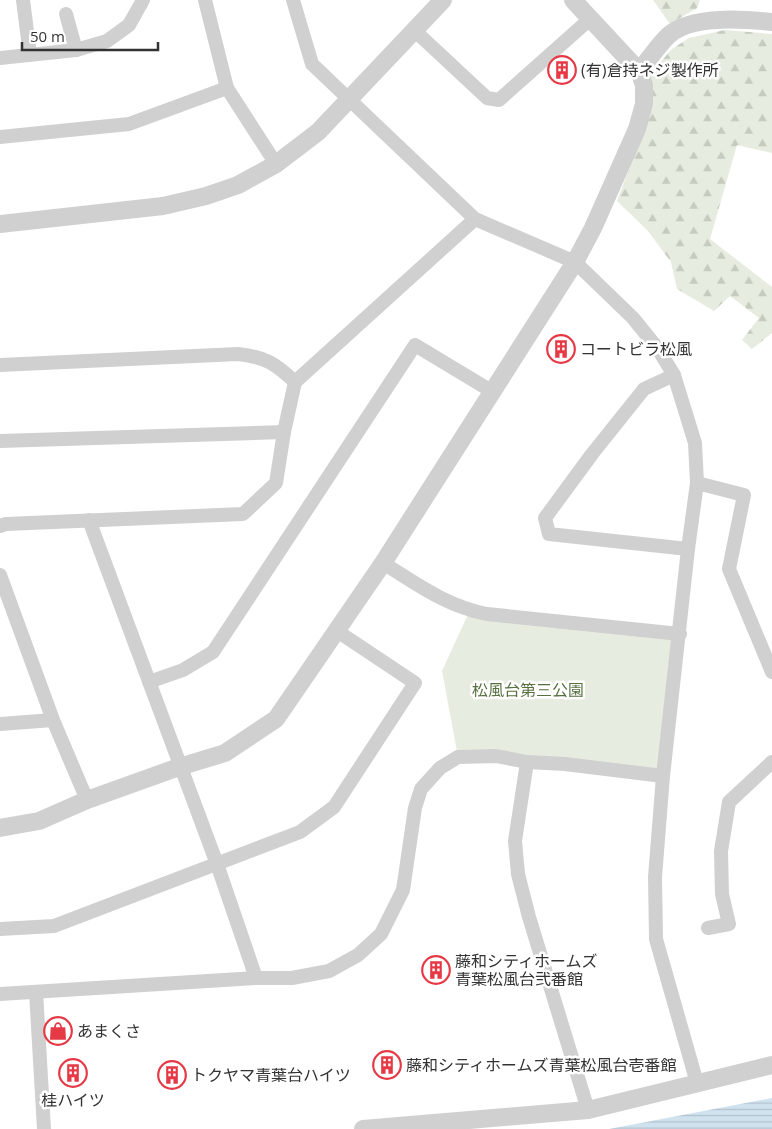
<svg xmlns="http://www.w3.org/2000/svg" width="772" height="1129" font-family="'Open Sans','Noto Sans JP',sans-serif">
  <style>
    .forest { fill: url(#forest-firs) }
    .park { fill: #e6ecdf }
    .water { fill: url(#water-rules) }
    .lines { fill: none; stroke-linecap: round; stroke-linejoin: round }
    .minor { stroke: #d0d0d0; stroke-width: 14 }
    .tertiary { stroke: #d0d0d0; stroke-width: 18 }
    .labels { text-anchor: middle; stroke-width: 5; stroke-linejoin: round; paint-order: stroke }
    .poi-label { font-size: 16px; fill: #333; stroke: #fff; text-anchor: start }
    .park-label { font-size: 16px; fill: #56703f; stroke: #fff }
  </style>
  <defs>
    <pattern id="forest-firs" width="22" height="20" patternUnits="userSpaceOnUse" patternTransform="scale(1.25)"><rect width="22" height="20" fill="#e6ecdf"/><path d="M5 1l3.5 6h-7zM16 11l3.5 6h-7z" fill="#c6cbc0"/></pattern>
    <pattern id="water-rules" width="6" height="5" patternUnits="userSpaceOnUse" patternTransform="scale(1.25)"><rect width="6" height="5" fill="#cfe2ee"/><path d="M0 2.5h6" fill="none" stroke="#b2c2cd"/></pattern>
  </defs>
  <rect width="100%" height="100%" fill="#fff"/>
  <!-- forest -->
  <g class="forest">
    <polygon points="653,0 700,0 697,8 670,24"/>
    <polygon points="725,30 772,34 772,153 737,145 710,239 772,287 772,333 752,349 742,340 759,318 730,296 714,311 677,289 671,262 648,231 617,201 653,106 649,75 672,49 689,38"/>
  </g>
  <!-- park -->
  <polygon class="park" points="470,610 680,634 660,771 458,757 442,671"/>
  <!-- water -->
  <polygon class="water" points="772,1098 772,1129 609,1129"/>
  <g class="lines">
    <!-- minor -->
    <g class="minor">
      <polyline points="23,0 30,55"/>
      <polyline points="205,0 227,88 276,164"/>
      <polyline points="293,0 312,64 475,219 575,262 633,318 658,349 674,375 695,443 697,483 688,549 663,776 655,877 656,939 697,1083"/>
      <polyline points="66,14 76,50"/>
      <polyline points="414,30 487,98 499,100 590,19"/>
      <polyline points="0,58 76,50 107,41 129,25 143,0"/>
      <polyline points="0,137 129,124 227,88"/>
      <path d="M 0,365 L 238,354 C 265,357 275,363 295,382"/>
      <polyline points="674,375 644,389 592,454 545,518 549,534 688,549"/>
      <polyline points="0,441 284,432"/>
      <polyline points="697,483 744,495 729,569 772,672"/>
      <polyline points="89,520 217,864 256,978"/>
      <polyline points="0,526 6,524 243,514 276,483 284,432 295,382 475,219"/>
      <path d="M 383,563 C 417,584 446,606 487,614 L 680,634"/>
      <polyline points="0,575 53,720 87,800"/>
      <polyline points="149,682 183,670 213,652 415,345 493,392"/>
      <polyline points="0,724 53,720"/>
      <polyline points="527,762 515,841 518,874 529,917 588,1110"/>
      <polyline points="708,928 729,924 722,894 721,851 729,802 772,762"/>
      <polyline points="0,929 54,926 300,832 334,807 415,683 337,631"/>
      <polyline points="36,992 44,1129"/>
      <polyline points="0,994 256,978 292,978 329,971 358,955 381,934 403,890 415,808 421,789 440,768 458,757 496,756 527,762 565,764 663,776"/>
    </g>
    <!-- tertiary -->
    <g class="tertiary">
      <path d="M 639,71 C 649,60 658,45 669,35 C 692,15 744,19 772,22"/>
      <polyline points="0,224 163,206 206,196 238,185 276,164 318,132 443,0"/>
      <polyline points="0,828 39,821 87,800 179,767 225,753 276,719 383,563 575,262 593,228 637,129 644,104 644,85 639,71 573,0"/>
      <polyline points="363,1129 588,1110 772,1065"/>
    </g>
  </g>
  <!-- icons -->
  <defs>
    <symbol id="building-ring" viewBox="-11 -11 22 22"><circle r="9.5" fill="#fff" stroke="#e63946" stroke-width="1.5"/><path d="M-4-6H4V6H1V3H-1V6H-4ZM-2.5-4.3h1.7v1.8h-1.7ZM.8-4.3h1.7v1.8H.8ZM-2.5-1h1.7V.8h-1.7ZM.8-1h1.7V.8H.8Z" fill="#e63946"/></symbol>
    <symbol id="shop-ring" viewBox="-11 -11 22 22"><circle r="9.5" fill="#fff" stroke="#e63946" stroke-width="1.5"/><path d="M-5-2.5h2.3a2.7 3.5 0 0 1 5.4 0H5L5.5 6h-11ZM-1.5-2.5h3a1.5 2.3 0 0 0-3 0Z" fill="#e63946"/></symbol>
  </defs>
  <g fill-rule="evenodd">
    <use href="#building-ring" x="546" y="54" width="32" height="32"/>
    <use href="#building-ring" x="545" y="333" width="32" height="32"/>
    <use href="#building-ring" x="420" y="954" width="32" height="32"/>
    <use href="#shop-ring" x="42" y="1015" width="32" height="32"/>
    <use href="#building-ring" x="371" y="1049" width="32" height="32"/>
    <use href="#building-ring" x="57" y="1057" width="32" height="32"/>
    <use href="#building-ring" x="156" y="1059" width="32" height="32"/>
  </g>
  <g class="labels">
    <!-- poi labels -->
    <g class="poi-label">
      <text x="581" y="76">(有)倉持ネジ製作所</text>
      <text x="580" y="355">コートビラ松風</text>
      <text x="455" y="967">藤和シティホームズ<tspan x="455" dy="18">青葉松風台弐番館</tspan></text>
      <text x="77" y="1037">あまくさ</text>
      <text x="406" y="1071">藤和シティホームズ青葉松風台壱番館</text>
      <text x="191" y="1081">トクヤマ青葉台ハイツ</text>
      <text x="73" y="1106" text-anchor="middle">桂ハイツ</text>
    </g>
    <!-- park labels -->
    <g class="park-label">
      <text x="528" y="696">松風台第三公園</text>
    </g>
  </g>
  <!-- scale -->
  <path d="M22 42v8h136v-8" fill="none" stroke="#333333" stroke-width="2.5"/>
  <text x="30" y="42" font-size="15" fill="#333333" stroke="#ffffff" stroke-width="4" paint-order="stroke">50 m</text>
</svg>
